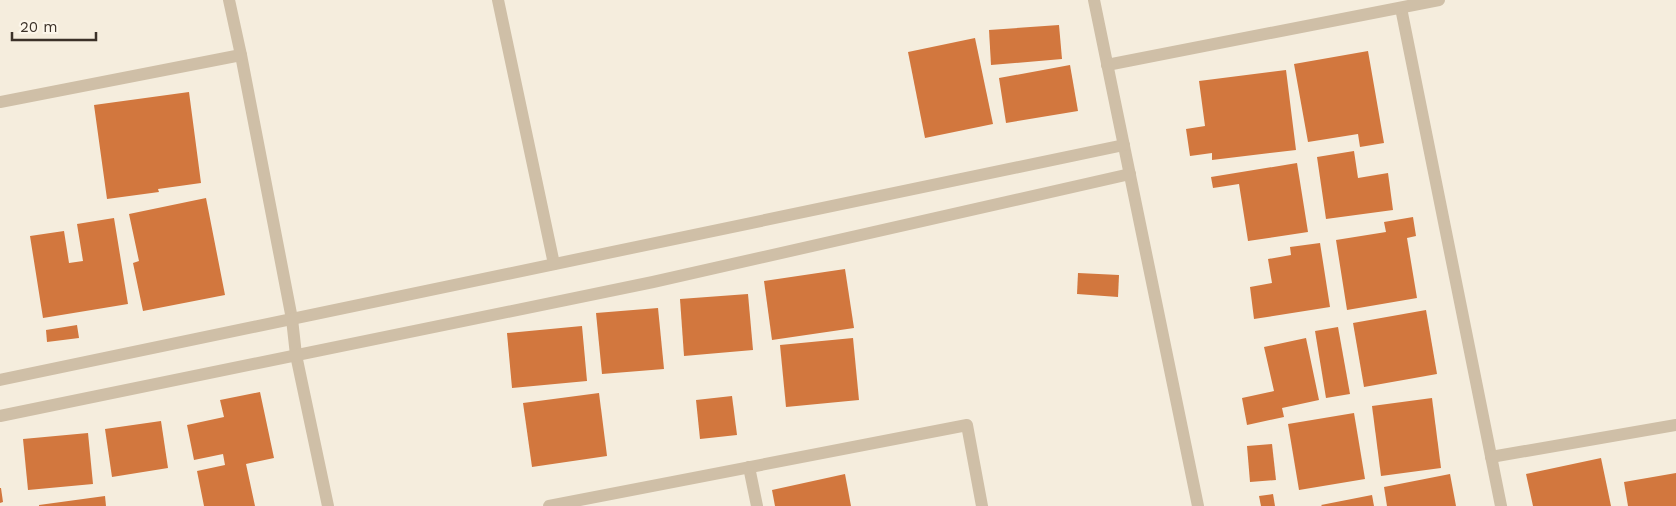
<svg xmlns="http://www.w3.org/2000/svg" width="1676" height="506" font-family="'Work Sans',sans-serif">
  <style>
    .building { fill: #d2773e }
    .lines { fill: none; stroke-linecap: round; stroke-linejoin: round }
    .minor { stroke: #cfbfa7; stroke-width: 12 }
  </style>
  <rect width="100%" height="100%" fill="#f5eddd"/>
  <!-- building -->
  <g class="building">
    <polygon points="1059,25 1062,59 991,65 989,30"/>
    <polygon points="975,38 993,124 925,138 908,52"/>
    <polygon points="1368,51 1384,143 1360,147 1358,134 1308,142 1294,64"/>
    <polygon points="1070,65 1078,111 1006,123 999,78"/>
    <polygon points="1286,70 1296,150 1212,160 1212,153 1190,156 1186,129 1205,126 1199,81"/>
    <polygon points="189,92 201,183 158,189 159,192 107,199 94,105"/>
    <polygon points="1354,151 1358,178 1388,173 1393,210 1326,219 1317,157"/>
    <polygon points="1297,163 1308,232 1248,241 1239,184 1213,188 1211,177"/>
    <polygon points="206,198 225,295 143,311 133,263 139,261 129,214"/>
    <polygon points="1413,217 1416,236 1407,238 1417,298 1347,310 1336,240 1386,232 1384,222"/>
    <polygon points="114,218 128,304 43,318 30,236 64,231 69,263 83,261 77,224"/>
    <polygon points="1320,243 1330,307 1254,319 1250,287 1272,283 1268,259 1291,255 1290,247"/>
    <polygon points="845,269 854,328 772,340 764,281"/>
    <polygon points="1078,273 1119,275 1118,297 1077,294"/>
    <polygon points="748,294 753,350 684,356 680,299"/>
    <polygon points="658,308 664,369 602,374 596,313"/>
    <polygon points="1426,310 1437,374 1364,387 1353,323"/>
    <polygon points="77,325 79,338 47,342 46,330"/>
    <polygon points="582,326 587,381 512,388 507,333"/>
    <polygon points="1338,327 1350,394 1326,398 1315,331"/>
    <polygon points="853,338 859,400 786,407 780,345"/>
    <polygon points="1306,338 1319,400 1282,408 1284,417 1247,425 1242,398 1274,391 1264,347"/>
    <polygon points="260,392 274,458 246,464 255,506 204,506 197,471 225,465 223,454 194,460 187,425 224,417 220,400"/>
    <polygon points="599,393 607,456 532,467 523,403"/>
    <polygon points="732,396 737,435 700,439 696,400"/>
    <polygon points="1432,398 1441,468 1381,476 1372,406"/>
    <polygon points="1354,413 1365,479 1299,490 1288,424"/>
    <polygon points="161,421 168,468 112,477 105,429"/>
    <polygon points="88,433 93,484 28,490 23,439"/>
    <polygon points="1272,444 1276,480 1250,482 1247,446"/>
    <polygon points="1601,458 1611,506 1533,506 1526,474"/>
    <polygon points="1676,473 1676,506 1628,506 1624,482"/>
    <polygon points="845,474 851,506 775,506 772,490"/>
    <polygon points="1450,474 1456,506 1387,506 1384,487"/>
    <polygon points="0,488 1,488 3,502 0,503"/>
    <polygon points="1273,494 1275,506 1261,506 1259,496"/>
    <polygon points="1372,495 1374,506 1322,506 1321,505"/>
    <polygon points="105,496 106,506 39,506 39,505"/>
  </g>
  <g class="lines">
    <!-- minor -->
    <g class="minor">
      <polyline points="498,0 554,264"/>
      <polyline points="1094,0 1198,506"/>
      <polyline points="1401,8 1501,506"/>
      <polyline points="241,55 292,319 296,355 328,506"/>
      <polyline points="1107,65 1439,0"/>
      <polyline points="0,102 241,55 229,0"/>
      <polyline points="0,380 1124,145"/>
      <polyline points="0,416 653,282 1130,174"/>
      <polyline points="1491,457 1676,425"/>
      <polyline points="749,467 757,506"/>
      <polyline points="549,506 967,425 982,506"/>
    </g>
  </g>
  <!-- scale -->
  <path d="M12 32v8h84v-8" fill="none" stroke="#3b3128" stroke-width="2.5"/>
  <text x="20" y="32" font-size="15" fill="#3b3128" stroke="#fcf6ea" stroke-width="4" paint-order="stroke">20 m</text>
</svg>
